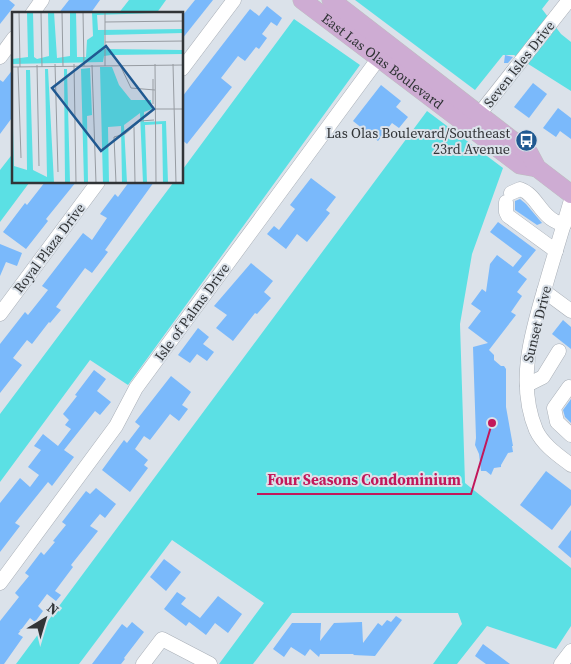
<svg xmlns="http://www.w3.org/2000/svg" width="571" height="664" font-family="'Source Serif 4',serif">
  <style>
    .water { fill: #5be0e4 }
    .building { fill: #7ab9fb }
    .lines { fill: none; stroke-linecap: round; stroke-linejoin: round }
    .minor-casing { stroke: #a9afb7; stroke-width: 15 }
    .major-casing { stroke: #bdbebf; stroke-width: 19 }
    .minor { stroke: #fff; stroke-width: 14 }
    .major { stroke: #ceacd3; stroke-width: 18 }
    .labels { text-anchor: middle; stroke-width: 4; stroke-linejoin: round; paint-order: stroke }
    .street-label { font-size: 14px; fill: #313437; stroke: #dbe2ea }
    .poi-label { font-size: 14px; fill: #313437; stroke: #dbe2ea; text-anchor: end }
    .inset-road { fill: none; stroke: #979ca2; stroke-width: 1 }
    .view { fill: #205991; fill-opacity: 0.15; stroke: #205991; stroke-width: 2.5 }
    .inset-edge { fill: none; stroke: #313437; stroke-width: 2.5 }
    .leader { fill: none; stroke: #c2185b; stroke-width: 2 }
    .callout-dot { fill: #c2185b; stroke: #dbe2ea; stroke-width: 2 }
    .callout-label { font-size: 15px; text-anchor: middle; font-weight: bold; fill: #c2185b; stroke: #dbe2ea; stroke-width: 4; stroke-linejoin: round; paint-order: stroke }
  </style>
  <rect width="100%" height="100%" fill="#dbe2ea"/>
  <!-- water -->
  <g class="water">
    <polygon points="129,0 166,0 156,14 118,14"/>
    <polygon points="355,0 549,0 542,9 561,34 571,42 571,91 514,55 503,55 475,90"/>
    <polygon points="294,19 360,65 128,385 90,360 0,482 0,414 173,183 182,182 183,169"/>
    <polygon points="427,111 503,168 472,254 460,324 465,483 571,568 571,626 556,649 487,626 457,664 433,664 462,624 458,613 292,613 253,664 219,664 264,603 172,540 79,664 16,664"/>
    <polygon points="14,152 14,182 29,183 0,222 0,170"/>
  </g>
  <!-- building -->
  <g class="building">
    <polygon points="0,0 9,0 15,5 0,24"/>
    <polygon points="69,0 100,0 90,14 58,14"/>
    <polygon points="195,0 213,0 182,39 182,16"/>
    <polygon points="267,6 282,18 277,26 271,22 262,34 267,38 259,49 256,47 245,61 238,56 221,78 232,87 187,144 182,140 182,97 250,9 259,16"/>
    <polygon points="505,55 513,57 508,63 504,63"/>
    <polygon points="14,68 14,115 0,134 0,80 3,82"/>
    <polygon points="533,83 547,94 529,118 514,107"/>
    <polygon points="381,85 401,101 396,107 408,117 399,128 392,123 378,141 353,121"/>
    <polygon points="558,108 571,118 571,139 560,131 556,137 543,128"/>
    <polygon points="311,178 336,197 326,210 330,213 307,242 297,234 286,249 267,234 274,226 279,230 295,209 290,205"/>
    <polygon points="45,182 76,182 46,219 48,221 26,249 3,232 25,203 27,205"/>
    <polygon points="129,182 154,182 105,250 108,252 92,273 85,268 56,307 61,310 50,323 49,322 32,344 27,340 13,358 22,365 0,393 0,344 25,312 28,315 48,290 42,286 83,233 92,240 107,218 100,214 115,194 118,197"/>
    <polygon points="520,199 526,204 542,223 537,225 515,210 515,201"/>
    <polygon points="498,222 536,250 518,272 527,279 517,292 522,296 511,312 516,315 489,350 494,355 494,360 501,366 504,366 506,369 506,407 513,446 512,446 513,452 508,453 501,465 501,467 494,468 491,475 486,471 481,471 479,454 475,445 476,438 473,347 488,343 468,328 481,311 471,304 482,289 486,292 490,264 497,255 513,267 522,256 490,232"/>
    <polygon points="0,244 22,253 17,266 6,262 0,276"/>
    <polygon points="251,263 273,281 264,292 271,298 257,314 255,313 233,341 216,328 227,315 214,306"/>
    <polygon points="563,320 571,327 571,349 552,334"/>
    <polygon points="198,328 209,337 203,344 214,352 207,361 197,354 190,363 178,355"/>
    <polygon points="94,370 106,379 97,391 111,402 100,415 95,411 64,450 74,457 52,486 48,482 15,523 20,526 0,552 0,503 20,478 30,487 39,475 28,467 41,450 34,446 43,434 58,446 71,429 65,425 69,420 63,414 77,396 75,395"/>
    <polygon points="171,376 191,392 182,405 188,409 179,421 170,414 150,440 144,436 135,449 148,460 144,465 148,468 130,492 102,470 124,440 127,443 140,426 135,422"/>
    <polygon points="571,399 571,423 565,417 563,410"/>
    <polygon points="546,471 571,490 571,505 552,530 520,505"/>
    <polygon points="96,488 116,504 105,518 100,514 90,526 98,531 71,565 73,567 55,591 61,595 56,601 47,594 38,606 43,611 35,622 30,618 18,634 23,637 4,664 0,664 0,621 19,597 15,593 29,576 25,573 41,552 44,555 55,542 53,541 66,525 62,522 86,491 90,494"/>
    <polygon points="571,530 571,558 558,547"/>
    <polygon points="164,559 181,572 166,591 150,577"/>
    <polygon points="177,592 186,598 181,604 200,618 218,596 242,614 228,633 215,623 206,635 189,622 186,626 164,609"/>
    <polygon points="396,616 402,620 375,656 353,655 354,654 320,654 319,657 310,649 305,656 291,647 284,657 273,649 292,623 321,623 320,641 334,623 362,622 363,643 378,623 382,626 387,620 391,622"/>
    <polygon points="132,622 144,632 124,658 125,659 121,664 92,664 122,624 127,628"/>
    <polygon points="483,644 510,664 486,664 475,656"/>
  </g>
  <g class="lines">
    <defs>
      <g id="minor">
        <polyline points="32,14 42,0"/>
        <polyline points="0,57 14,38"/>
        <polyline points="182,69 234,0"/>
        <polyline points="473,122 569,0"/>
        <path d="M 511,193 L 520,189 C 534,194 538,208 549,217 C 553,221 559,223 564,225"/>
        <path d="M 571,200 C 563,228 554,256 546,284 C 532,331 516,382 536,430 C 543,445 558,455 571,465"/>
        <polyline points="506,202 506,212 508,216 556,251"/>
        <polyline points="544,291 571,311"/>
        <polyline points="0,314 98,182"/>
        <polyline points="527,385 543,377 559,351"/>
        <polyline points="569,387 554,408 557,422 571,435"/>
        <polyline points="0,583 116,426 136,388 384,51"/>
        <polyline points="143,664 162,639 210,664"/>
        <polyline points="561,664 571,651"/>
      </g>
      <g id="major">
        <path id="s1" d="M 302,0 L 520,165 L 537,168"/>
        <polyline points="331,0 529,153 537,168 571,194"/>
      </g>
    </defs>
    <!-- minor casing -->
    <use href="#minor" class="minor-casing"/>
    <!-- major casing -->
    <use href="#major" class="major-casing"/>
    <!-- minor -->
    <use href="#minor" class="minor"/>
    <!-- major -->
    <use href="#major" class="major"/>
  </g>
  <!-- icons -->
  <defs>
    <symbol id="bus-disc" viewBox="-11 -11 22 22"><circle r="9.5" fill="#205991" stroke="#dbe2ea"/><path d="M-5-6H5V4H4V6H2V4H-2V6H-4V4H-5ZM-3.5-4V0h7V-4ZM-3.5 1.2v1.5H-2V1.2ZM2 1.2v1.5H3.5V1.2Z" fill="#fff"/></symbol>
  </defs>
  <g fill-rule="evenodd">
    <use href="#bus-disc" x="514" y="128" width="25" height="25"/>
  </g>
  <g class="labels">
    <!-- street labels -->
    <g class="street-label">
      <text dy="5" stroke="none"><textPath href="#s1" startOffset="101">East Las Olas Boulevard</textPath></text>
      <text transform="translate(519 64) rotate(-52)" y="5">Seven Isles Drive</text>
      <text transform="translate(49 248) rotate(-53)" y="5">Royal Plaza Drive</text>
      <text transform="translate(192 312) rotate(-54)" y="5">Isle of Palms Drive</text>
      <text transform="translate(537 324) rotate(-76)" y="5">Sunset Drive</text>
    </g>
    <!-- poi labels -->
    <g class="poi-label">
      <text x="510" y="138">Las Olas Boulevard/Southeast<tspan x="510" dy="16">23rd Avenue</tspan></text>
    </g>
  </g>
  <!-- overview -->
  <g transform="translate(12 12)">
    <rect width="171" height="171" fill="#dbe2ea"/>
    <path d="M 15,0 L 21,0 L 22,45 L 25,47 L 37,44 L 36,0 L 42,0 L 45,46 L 58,44 L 58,0 L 64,0 L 65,45 L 74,45 L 75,28 L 81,24 L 80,0 L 171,0 L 85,3 L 86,18 L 171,17 L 171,21 L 92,23 L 92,37 L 171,38 L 171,42 L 99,43 L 92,44 L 91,50 L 0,52 L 0,39 L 0,47 L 16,45 ZM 88,55 L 100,55 L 107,73 L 119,88 L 139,88 L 140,97 L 132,100 L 132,110 L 154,109 L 156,171 L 151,171 L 150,112 L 133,113 L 135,171 L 131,171 L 128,101 L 112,113 L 115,171 L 110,171 L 109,114 L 96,115 L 97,171 L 91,171 ZM 78,56 L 80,103 L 75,104 L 76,171 L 72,171 L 69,57 ZM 33,57 L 36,57 L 42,171 L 0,171 L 0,77 L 2,154 L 15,158 L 14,58 L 18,58 L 21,158 L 35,165 ZM 52,57 L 55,57 L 58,171 L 53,171 Z" fill="#5be0e4"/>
    <path class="inset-road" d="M 7,0 L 8,55M 29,0 L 30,55M 50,0 L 51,54M 71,0 L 72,54M 93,0 L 93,54M 93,10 L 172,9M 93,30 L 172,29M 43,52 L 46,160M 62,52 L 64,171M 143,52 L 144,171M 161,52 L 164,171M 25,53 L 27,154M 80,53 L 84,171M 108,53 L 119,76 L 143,78M 0,55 L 172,53M 6,55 L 9,146M 141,67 L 141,92M 142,97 L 172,97M 122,115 L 123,171M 104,171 L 102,125 L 113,122 L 128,109 L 142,108"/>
    <path class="view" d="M 94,34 L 142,97 L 89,139 L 40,76 Z"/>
    <rect width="171" height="171" class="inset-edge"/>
  </g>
  <!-- callouts -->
  <path class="leader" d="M492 423L471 494H257"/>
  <circle class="callout-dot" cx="492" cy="423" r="5"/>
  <g class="callout-label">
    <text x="364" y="485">Four Seasons Condominium</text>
  </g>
  <!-- north arrow -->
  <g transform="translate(45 619) rotate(38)" stroke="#dbe2ea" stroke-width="4" paint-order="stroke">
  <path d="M0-4L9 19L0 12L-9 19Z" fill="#313437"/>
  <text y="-8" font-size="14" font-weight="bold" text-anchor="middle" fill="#313437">N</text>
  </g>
</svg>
